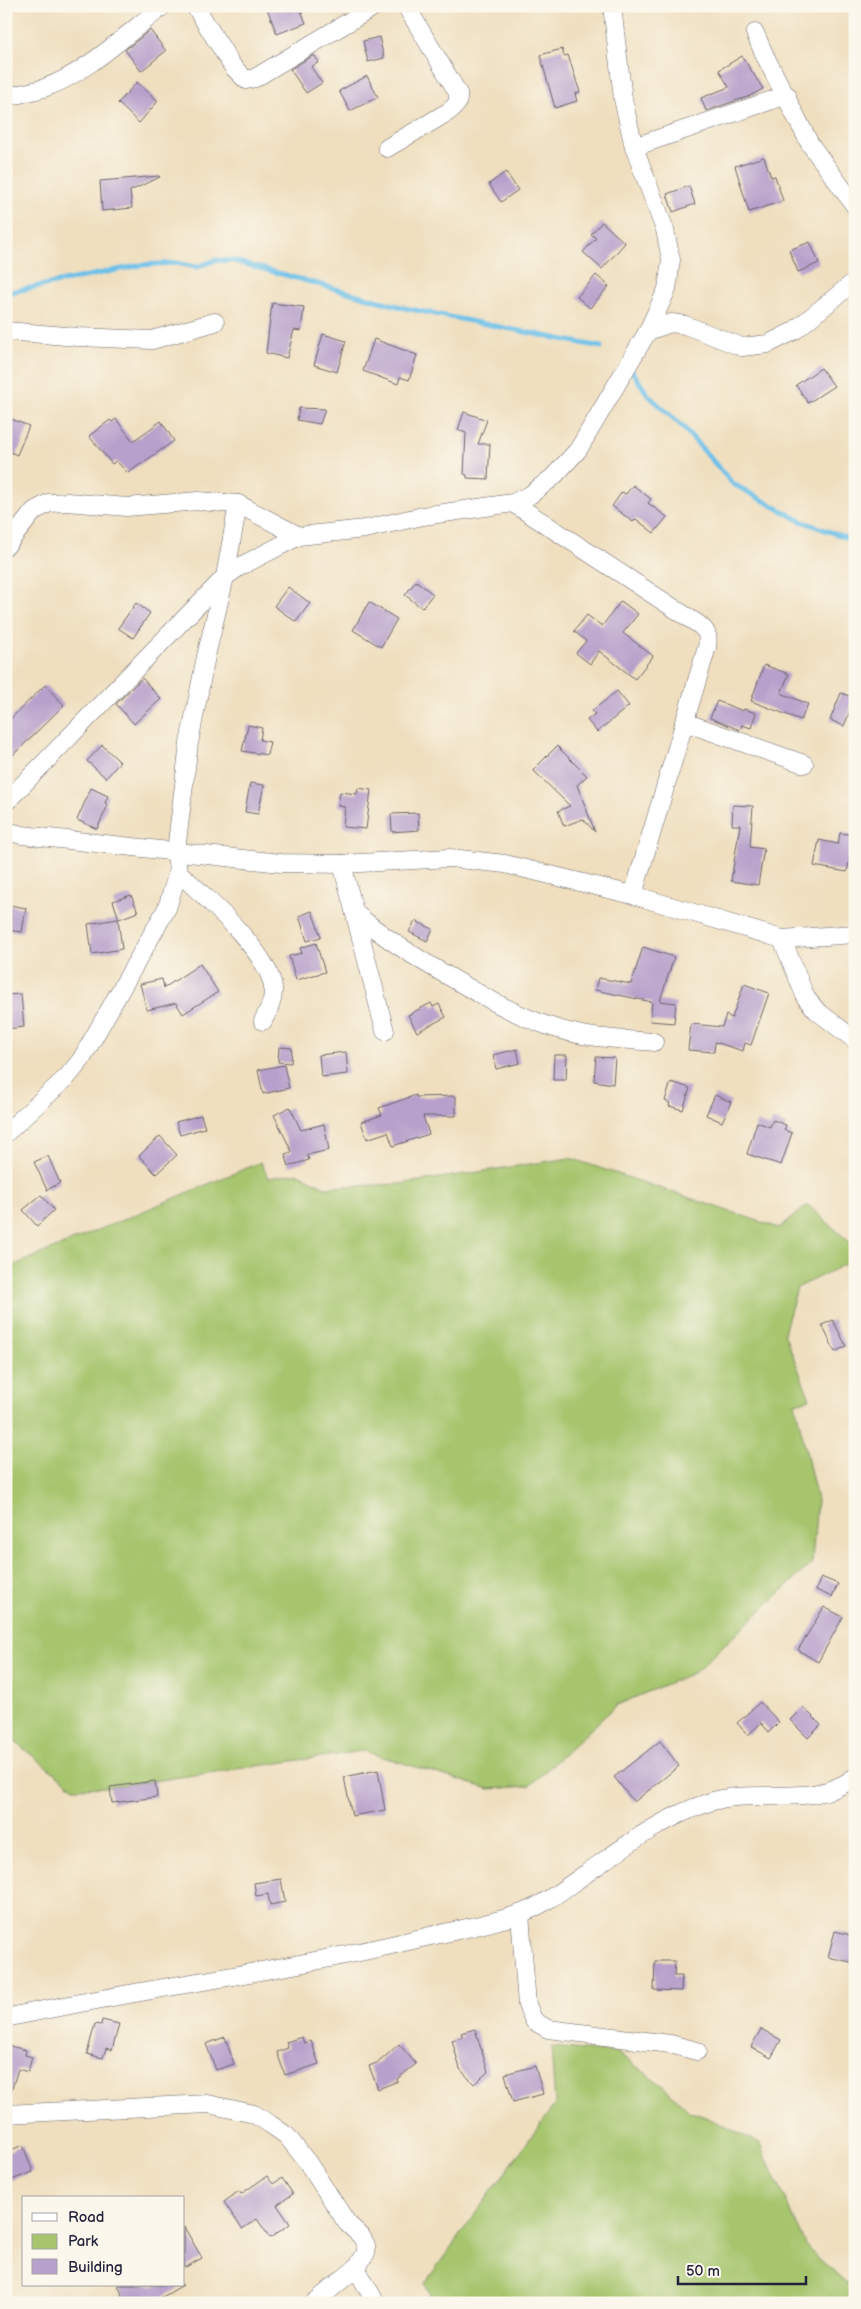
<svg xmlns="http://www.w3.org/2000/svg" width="861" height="2309" font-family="'Balsamiq Sans',sans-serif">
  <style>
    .green { fill: #a6c56d; stroke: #647454 }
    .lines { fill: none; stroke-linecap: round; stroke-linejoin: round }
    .stream { stroke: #6cc0e8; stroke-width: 5 }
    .building { fill: #b7a0cb }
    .minor-casing { stroke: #6a6469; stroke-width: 19 }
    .minor { stroke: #fff; stroke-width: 18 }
  </style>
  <rect width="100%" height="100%" fill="#fbf7ec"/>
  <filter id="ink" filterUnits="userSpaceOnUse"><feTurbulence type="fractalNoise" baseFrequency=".02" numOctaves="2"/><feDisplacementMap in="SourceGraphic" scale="10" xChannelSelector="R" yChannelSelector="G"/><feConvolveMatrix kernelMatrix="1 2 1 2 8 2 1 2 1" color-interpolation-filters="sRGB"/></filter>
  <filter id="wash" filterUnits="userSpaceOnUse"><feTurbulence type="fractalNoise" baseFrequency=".0096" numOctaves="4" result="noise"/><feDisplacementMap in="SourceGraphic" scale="20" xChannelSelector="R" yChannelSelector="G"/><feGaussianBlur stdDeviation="1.12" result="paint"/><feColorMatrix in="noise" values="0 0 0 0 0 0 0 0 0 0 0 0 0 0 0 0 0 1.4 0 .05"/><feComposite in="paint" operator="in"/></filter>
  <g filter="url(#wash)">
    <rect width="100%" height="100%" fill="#efdfbf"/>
    <!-- green -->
    <g class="green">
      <polygon points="570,1158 779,1228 808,1205 855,1247 855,1259 797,1288 784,1333 810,1399 795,1403 817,1500 812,1563 695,1672 617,1705 529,1786 489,1789 363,1751 110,1787 74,1788 6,1735 6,1275 12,1266 261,1162 268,1178 298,1173 325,1187 400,1184"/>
      <polygon points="551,2047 618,2053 662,2085 689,2111 708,2118 760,2144 808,2249 855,2290 855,2303 434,2303 425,2283 555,2104"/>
    </g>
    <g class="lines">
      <!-- stream -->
      <g class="stream">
        <polyline points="6,293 141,265 176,263 197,267 216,260 234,261 405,308 601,347"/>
        <polyline points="632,371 648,395 683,427 733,484 801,521 855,541"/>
      </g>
    </g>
    <g id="blocks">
      <!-- building -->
      <g class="building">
        <polygon points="266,6 299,6 306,23 277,34"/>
        <polygon points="150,30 166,51 141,71 125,50"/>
        <polygon points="379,37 384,58 368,62 363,41"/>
        <polygon points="562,49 564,56 568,55 580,92 575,94 577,101 555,108 540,55"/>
        <polygon points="314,55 319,62 311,67 322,83 306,93 290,69"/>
        <polygon points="742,56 763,89 750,96 706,111 701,98 729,87 719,70"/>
        <polygon points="367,76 378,97 350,111 339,91"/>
        <polygon points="137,82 158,101 139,123 118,103"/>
        <polygon points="764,157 771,177 775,176 783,201 749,212 735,166"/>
        <polygon points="506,172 518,190 501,202 489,184"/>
        <polygon points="159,176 160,177 130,191 132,208 102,211 100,181"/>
        <polygon points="689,186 695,204 673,212 667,194"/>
        <polygon points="602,222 625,243 602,269 583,252 596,238 591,234"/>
        <polygon points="810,242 819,263 798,272 789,250"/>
        <polygon points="596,275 609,286 590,308 577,297"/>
        <polygon points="272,303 304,307 301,331 294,330 287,358 266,353"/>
        <polygon points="323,334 346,341 337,372 314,365"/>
        <polygon points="374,339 417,355 409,380 400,377 398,384 363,371"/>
        <polygon points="821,368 834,386 808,403 796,385"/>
        <polygon points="299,408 325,409 320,424 297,420"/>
        <polygon points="464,412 487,420 478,444 490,444 488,479 467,478 467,475 464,474 466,433 458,430"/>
        <polygon points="6,417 29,426 17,455 6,450"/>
        <polygon points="116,419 133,441 161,421 174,441 128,473 116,461 112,464 89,436 110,420 112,422"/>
        <polygon points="633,485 651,499 648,503 667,517 654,533 636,519 633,522 612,506 622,492 626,494"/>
        <polygon points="416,581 433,594 422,608 405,595"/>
        <polygon points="288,587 310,603 296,622 274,606"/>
        <polygon points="621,601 638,614 623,633 653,656 635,679 599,651 590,664 576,653 586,641 574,631 587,615 602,626"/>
        <polygon points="369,602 397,619 381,647 353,630"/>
        <polygon points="136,603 150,613 133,638 118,628"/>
        <polygon points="764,665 789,674 781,693 808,704 801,720 751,701"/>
        <polygon points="142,678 161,699 134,724 116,704"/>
        <polygon points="45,685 64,705 6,762 6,723"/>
        <polygon points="617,691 629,706 597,732 587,720 595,714 592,711"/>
        <polygon points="841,693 855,698 844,726 830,720"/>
        <polygon points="717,701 743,711 744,709 756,713 751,728 742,725 740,730 710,718"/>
        <polygon points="248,725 262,728 260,740 270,742 267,755 242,751"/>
        <polygon points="102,745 120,762 106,778 87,761"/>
        <polygon points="557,746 587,776 577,785 595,832 583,819 564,826 558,811 570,806 533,770"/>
        <polygon points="250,783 264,785 258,814 245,812"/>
        <polygon points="91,788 108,796 105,803 108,805 97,829 77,820"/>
        <polygon points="358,788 371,790 366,829 343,827 345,807 338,806 340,792 357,794"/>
        <polygon points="733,805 753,806 750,847 764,849 758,885 731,881 740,825 732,825"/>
        <polygon points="418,813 419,830 392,832 391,814"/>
        <polygon points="840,833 854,835 847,872 814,866 819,840 838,844"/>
        <polygon points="131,895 138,912 119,919 113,901"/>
        <polygon points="9,905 26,908 22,932 6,930"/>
        <polygon points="312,911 321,937 307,941 299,916"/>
        <polygon points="118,919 122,949 92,954 88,924"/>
        <polygon points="415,921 433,929 427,941 409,932"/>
        <polygon points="316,943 325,972 296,980 289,956 302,953 300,948"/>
        <polygon points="643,947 674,957 660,1001 676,1003 674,1023 650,1021 652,1002 595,990 598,978 631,984"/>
        <polygon points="200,964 218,992 183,1014 176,1003 147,1010 140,984 162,979 164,988"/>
        <polygon points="744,984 769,993 751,1045 745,1043 743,1051 715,1042 714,1052 688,1050 691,1024 722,1027 726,1015 732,1018"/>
        <polygon points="21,994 24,1027 6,1029 6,995"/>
        <polygon points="431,1003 433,1007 439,1004 446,1017 417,1032 408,1015"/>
        <polygon points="279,1047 292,1048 291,1063 278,1062"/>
        <polygon points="517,1049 520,1063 496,1069 493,1055"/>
        <polygon points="346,1052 348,1074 321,1077 319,1055"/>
        <polygon points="554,1055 567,1055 566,1080 553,1080"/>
        <polygon points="596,1057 615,1058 613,1084 594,1081"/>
        <polygon points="284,1065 289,1088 263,1094 258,1070"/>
        <polygon points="671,1082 690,1088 683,1110 669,1106 670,1103 665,1101"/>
        <polygon points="416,1095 416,1097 456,1096 456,1116 423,1116 429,1134 393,1146 388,1132 367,1139 361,1122 382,1115 379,1108"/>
        <polygon points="715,1095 731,1102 722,1122 706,1115"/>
        <polygon points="290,1107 301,1130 324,1124 329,1150 307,1155 309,1160 289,1166 285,1154 292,1152 274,1115"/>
        <polygon points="201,1115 205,1128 180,1135 176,1122"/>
        <polygon points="773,1120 786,1125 784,1130 792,1133 781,1165 747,1154 757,1122 770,1127"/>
        <polygon points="160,1136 177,1155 156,1174 139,1156"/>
        <polygon points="48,1156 60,1183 47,1190 34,1162"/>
        <polygon points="41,1195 54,1210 37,1226 23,1210"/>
        <polygon points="833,1320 846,1346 835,1352 822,1325"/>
        <polygon points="821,1577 838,1584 832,1597 816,1590"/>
        <polygon points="824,1607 843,1617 818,1662 798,1650"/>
        <polygon points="760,1702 779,1722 769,1732 761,1723 748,1735 737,1723"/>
        <polygon points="803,1707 821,1725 808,1738 790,1720"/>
        <polygon points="660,1741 679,1766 634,1802 614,1777"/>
        <polygon points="378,1770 385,1810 352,1816 344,1777"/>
        <polygon points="155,1781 157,1797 112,1803 110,1787"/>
        <polygon points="281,1879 285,1902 270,1905 268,1894 256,1896 254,1883"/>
        <polygon points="835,1931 855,1936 855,1963 828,1957"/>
        <polygon points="655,1961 675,1961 674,1976 682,1976 681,1991 654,1990"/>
        <polygon points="102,2020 119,2024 112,2050 106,2048 103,2058 87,2054 95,2024 101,2025"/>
        <polygon points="475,2029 488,2072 474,2084 460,2069 452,2040 463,2037 461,2033"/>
        <polygon points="761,2029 781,2040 771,2058 751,2047"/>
        <polygon points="225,2037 234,2064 216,2070 206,2044"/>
        <polygon points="302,2037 304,2043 311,2041 319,2064 285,2075 277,2052 288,2048 286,2042"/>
        <polygon points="399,2044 416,2064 397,2079 398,2081 378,2089 369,2066 379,2062"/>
        <polygon points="6,2045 26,2050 25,2055 32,2057 28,2072 18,2069 10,2095 6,2095"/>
        <polygon points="535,2066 543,2094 513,2102 505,2074"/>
        <polygon points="23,2145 33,2172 6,2182 6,2152"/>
        <polygon points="267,2176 273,2184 282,2178 293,2194 277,2205 290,2224 270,2238 257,2219 242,2229 224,2202 239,2191 241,2194"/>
        <polygon points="184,2227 202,2258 184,2268"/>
        <polygon points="118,2285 183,2285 152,2303 126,2303"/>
      </g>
    </g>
  </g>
  <g filter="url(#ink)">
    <use href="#blocks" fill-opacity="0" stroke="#6a6469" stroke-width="1"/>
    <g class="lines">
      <defs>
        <g id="minor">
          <polyline points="195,6 233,67 246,80 255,78 375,6"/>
          <polyline points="755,33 765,56 810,144 855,206"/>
          <path d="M 6,97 C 19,94 31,92 44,88 C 84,75 129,32 163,6"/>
          <polyline points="634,147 787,95"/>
          <path d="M 387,148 L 448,112 C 456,106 459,103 458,93 L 406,6"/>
          <polyline points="6,331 78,337 152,340 215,322"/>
          <polyline points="648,331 671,323 685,325 742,347 768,344 794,331 855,281"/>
          <path d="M 513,503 L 698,624 C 707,631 709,635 707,647 L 633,895"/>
          <polyline points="6,546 34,511 49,503 67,502 127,507 198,501 238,504 299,536"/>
          <polyline points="684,722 804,764"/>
          <polyline points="6,802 225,577 239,567 299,536 365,529 423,516 513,503 530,495 553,477 578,450 648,331 667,289 671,260 665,230 634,147 623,99 612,6"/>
          <polyline points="6,831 22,835 281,863 342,864 450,858 505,864 633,895 782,939 855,934"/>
          <polyline points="342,864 385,1031"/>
          <path d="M 178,872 C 204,896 269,952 273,988 C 274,1000 268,1011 263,1021"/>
          <path d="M 355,913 C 384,938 416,958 450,977 C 491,1001 534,1026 582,1035 C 606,1039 630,1040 654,1042"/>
          <polyline points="782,939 806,998 817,1011 855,1040"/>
          <polyline points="6,1133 67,1077 81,1060 167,908 178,872 176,851 189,743 206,656 225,577 238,504"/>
          <polyline points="520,1914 527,2005 534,2021 548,2029 670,2044 697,2051"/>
          <path d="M 6,2018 C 143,1988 281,1972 417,1939 C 451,1931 490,1925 522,1913 C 546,1904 566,1887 587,1873 C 625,1846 662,1818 707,1803 C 755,1786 813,1810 855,1777"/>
          <polyline points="6,2114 208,2104 254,2114 270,2124 287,2136 308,2163 347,2223 361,2236 366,2245 366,2253 356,2268 314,2303"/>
          <polyline points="356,2268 376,2303"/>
        </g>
      </defs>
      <!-- minor casing -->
      <use href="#minor" class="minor-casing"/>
      <!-- minor -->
      <use href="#minor" class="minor"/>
    </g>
  </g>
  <!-- margin -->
  <rect width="861" height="2309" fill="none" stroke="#fbf7ec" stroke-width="25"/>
  <!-- legend -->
  <rect x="22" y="2196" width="162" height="90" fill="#fbf7ec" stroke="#a4a2a5"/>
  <rect x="32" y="2213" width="25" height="8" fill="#ffffff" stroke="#a4a2a5"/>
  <text x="68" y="2222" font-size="15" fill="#22223b">Road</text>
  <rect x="32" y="2234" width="25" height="15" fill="#a6c56d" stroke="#a4a2a5"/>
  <text x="68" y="2246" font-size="15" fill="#22223b">Park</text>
  <rect x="32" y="2259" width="25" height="15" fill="#b7a0cb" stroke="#a4a2a5"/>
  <text x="68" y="2272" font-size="15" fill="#22223b">Building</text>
  <!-- scale -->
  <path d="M678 2276v8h128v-8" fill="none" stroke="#22223b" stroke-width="2.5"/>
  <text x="686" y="2276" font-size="15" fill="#22223b" stroke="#fbf7ec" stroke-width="4" paint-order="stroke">50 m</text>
</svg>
